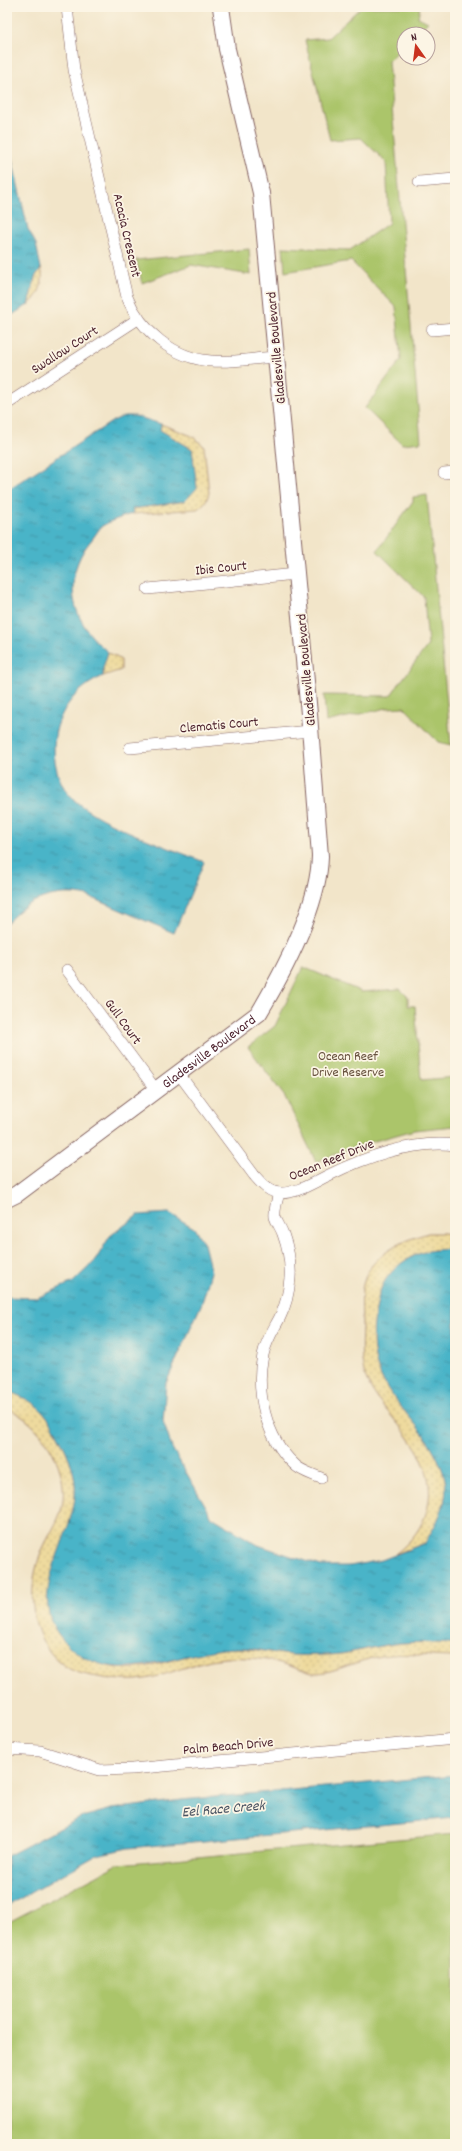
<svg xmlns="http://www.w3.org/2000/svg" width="462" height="2151" font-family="Dekko,sans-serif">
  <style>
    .green { fill: #abc56b; stroke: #7a724b }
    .sand { fill: url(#sand-dots); stroke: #9c7c64 }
    .water { fill: url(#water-ripples); stroke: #4a6a7a }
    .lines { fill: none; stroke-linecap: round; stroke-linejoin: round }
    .street-casing { stroke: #856462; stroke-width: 12 }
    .secondary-casing { stroke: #856462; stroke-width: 18 }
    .street { stroke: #fff; stroke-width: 11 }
    .secondary { stroke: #fff; stroke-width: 16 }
    .labels { text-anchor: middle; stroke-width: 3.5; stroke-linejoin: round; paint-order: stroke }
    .street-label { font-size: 14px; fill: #4a1f2b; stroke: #fcf5e5 }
    .park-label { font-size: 14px; fill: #67513e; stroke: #fcf5e5 }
    .water-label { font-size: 15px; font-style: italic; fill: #4a5362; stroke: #fcf5e5 }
  </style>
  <defs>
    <pattern id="sand-dots" width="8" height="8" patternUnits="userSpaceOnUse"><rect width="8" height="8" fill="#eeda9e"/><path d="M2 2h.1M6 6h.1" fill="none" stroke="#cebb88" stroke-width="1.8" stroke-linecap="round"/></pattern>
    <pattern id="water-ripples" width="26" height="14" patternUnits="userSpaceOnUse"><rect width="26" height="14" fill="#4ab4c8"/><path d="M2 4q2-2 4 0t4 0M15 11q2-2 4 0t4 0" fill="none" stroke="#4092a3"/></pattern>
  </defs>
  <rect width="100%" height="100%" fill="#fcf5e5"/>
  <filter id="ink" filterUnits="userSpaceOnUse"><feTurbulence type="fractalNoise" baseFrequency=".025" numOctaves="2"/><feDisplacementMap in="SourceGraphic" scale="8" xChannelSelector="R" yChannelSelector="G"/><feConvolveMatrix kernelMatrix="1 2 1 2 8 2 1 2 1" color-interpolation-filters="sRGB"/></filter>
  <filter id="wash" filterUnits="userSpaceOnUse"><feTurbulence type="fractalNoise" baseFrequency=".012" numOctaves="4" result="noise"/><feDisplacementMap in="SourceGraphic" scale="16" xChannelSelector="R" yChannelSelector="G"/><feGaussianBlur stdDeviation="0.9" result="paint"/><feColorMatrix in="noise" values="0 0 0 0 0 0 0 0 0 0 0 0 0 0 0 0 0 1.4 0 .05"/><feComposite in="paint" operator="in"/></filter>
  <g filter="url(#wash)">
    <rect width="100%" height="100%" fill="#f2e5c9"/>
    <!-- green -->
    <g class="green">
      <polygon points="361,7 420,7 418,17 428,22 416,34 404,34 404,46 388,61 421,442 402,444 365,408 401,360 396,307 351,261 285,272 283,247 350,250 389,223 386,162 361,138 330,140 305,40 328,38"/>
      <polygon points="249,249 251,275 191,265 142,283 136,260"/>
      <polygon points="427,495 451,745 438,742 404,707 387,708 326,722 324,695 390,696 428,645 424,597 377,551 413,501 413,497"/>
      <polygon points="303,967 362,992 400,989 408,997 408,1006 415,1006 421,1080 455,1077 455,1126 414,1130 357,1146 316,1162 285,1097 248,1047 275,1026"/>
      <polygon points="455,1834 455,2144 7,2144 7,1923 118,1864"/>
    </g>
    <!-- sand -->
    <g class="sand">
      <path d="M 41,268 C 45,281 39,297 28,305 L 35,277 Z"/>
      <path d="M 161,424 L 192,436 L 204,446 L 209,493 C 207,500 204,505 197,509 L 133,514 L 132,509 L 185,501 L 192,449 L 159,430 Z"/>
      <polygon points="108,652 121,660 121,670 103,676 103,667"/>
      <path d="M 428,1233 L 444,1233 L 455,1236 L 455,1250 C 431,1247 406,1255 390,1274 C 379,1286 378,1300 375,1316 C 362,1399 424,1409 444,1475 C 451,1501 437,1522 426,1543 L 395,1554 C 436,1523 440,1479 409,1438 C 396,1420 380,1405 369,1385 C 360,1368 361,1347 362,1328 C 362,1315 361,1302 362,1289 C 366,1257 401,1241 428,1233 Z"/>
      <path d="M 7,1390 C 35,1400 46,1411 59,1437 C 69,1455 77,1476 75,1496 C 72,1538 38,1576 52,1620 C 53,1624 55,1629 57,1632 C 70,1645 96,1664 112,1667 C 148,1674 183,1653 218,1649 C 241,1646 260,1651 283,1654 C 296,1656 311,1655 324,1655 C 348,1655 370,1647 393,1644 C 413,1641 435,1643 455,1644 L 455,1657 C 430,1657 406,1652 382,1656 C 360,1659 333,1674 314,1673 C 303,1672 294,1667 284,1664 C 265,1658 244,1657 225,1658 C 194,1660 167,1678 136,1680 C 124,1681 110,1679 98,1677 C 86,1675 71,1672 62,1664 C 27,1637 26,1584 44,1546 C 51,1531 61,1518 63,1501 C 67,1463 40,1423 7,1408 Z"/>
    </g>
    <!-- water -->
    <g class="water">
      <polygon points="7,137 28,229 36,244 41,268 35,277 28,305 7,318"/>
      <path d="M 124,416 L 135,416 L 161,424 L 160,430 L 192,449 L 197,488 L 185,501 L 132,509 L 133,513 C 124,517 111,520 102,526 C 99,529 96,534 93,538 C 60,576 70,622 108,652 L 103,668 L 103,676 C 79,687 62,706 56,731 C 51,754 56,783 73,799 C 103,826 166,846 204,862 L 174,933 L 88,896 C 58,889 26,899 7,923 L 7,490 L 113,421 Z"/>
      <path d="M 169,1213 L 194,1228 L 204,1244 L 211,1272 L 202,1303 L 166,1383 L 163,1421 L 172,1448 L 212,1517 L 258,1545 L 321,1566 L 350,1566 L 382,1560 L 425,1543 C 437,1522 451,1500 444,1475 C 424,1409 362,1399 375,1316 C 378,1300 379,1286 390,1274 C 406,1255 430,1247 455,1250 L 455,1644 C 435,1643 413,1641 393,1644 C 369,1647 348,1655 324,1655 C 311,1655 296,1656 283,1654 C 267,1652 251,1647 235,1648 C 177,1650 113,1694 64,1641 C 23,1597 71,1543 75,1496 C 77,1476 69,1455 59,1437 C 46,1410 35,1401 7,1391 L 7,1297 L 37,1298 L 73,1282 L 95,1261 L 110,1236 L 138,1215 Z"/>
      <polygon points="455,1775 455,1818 128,1848 97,1855 7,1906 7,1856 82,1817 112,1809 182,1800"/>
    </g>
  </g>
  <g filter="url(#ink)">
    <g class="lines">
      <defs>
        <g id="street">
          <path d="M 67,7 L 74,70 L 127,297 C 141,331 173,358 211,361 C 232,363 255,358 276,357"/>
          <polyline points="419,182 455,179"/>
          <polyline points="432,330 455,328"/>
          <polyline points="7,404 138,319"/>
          <polyline points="444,473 455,472"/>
          <polyline points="148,589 296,574"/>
          <polyline points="130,748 310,731"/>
          <polyline points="67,970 156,1090"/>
          <path d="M 179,1074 L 254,1175 C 261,1183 269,1193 281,1193 C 298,1193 314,1182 329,1175 C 366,1157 413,1140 455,1145"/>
          <path d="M 279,1193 C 277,1200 274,1210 275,1217 C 277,1223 281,1228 283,1234 C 288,1248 291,1264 290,1278 C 289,1291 286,1305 280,1317 C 274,1329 266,1340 263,1355 C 255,1392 266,1438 294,1464 C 300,1471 312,1474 321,1478"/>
          <polyline points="7,1749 40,1751 100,1770 132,1769 455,1739"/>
        </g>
        <g id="secondary">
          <path id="s1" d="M 7,1199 L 17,1194 L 259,1013 C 284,971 319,905 320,856 L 309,714 L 261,193 L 227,49 L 221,7"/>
        </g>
      </defs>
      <!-- street casing -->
      <use href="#street" class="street-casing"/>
      <!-- secondary casing -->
      <use href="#secondary" class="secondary-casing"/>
      <!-- street -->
      <use href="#street" class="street"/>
      <!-- secondary -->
      <use href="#secondary" class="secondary"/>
    </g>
  </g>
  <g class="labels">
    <!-- street labels -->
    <g class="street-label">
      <text transform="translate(128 235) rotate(77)" y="5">Acacia Crescent</text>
      <text transform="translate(275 348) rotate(-95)" y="5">Gladesville Boulevard</text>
      <text transform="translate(64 349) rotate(-33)" y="5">Swallow Court</text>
      <text transform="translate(221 567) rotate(-6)" y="5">Ibis Court</text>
      <text transform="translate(305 670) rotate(-95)" y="5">Gladesville Boulevard</text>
      <text transform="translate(219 724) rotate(-5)" y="5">Clematis Court</text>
      <text transform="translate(124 1021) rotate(54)" y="5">Gull Court</text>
      <text dy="5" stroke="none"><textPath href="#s1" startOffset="250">Gladesville Boulevard</textPath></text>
      <text transform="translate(331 1159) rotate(-22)" y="5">Ocean Reef Drive</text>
      <text transform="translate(228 1745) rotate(-5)" y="5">Palm Beach Drive</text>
    </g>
    <!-- park labels -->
    <g class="park-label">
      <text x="348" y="1060">Ocean Reef<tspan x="348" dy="16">Drive Reserve</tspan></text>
    </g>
    <!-- water labels -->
    <g class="water-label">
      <text transform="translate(223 1808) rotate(-5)" y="5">Eel Race Creek</text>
    </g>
  </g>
  <!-- margin -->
  <rect width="462" height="2151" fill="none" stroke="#fcf5e5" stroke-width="24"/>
  <!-- north arrow -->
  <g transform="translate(416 46) rotate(346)"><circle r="19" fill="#fcf5e5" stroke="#b59f9b"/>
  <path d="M0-3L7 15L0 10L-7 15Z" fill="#c8321e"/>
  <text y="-6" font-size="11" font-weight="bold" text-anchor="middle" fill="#4a1f2b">N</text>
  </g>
</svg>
